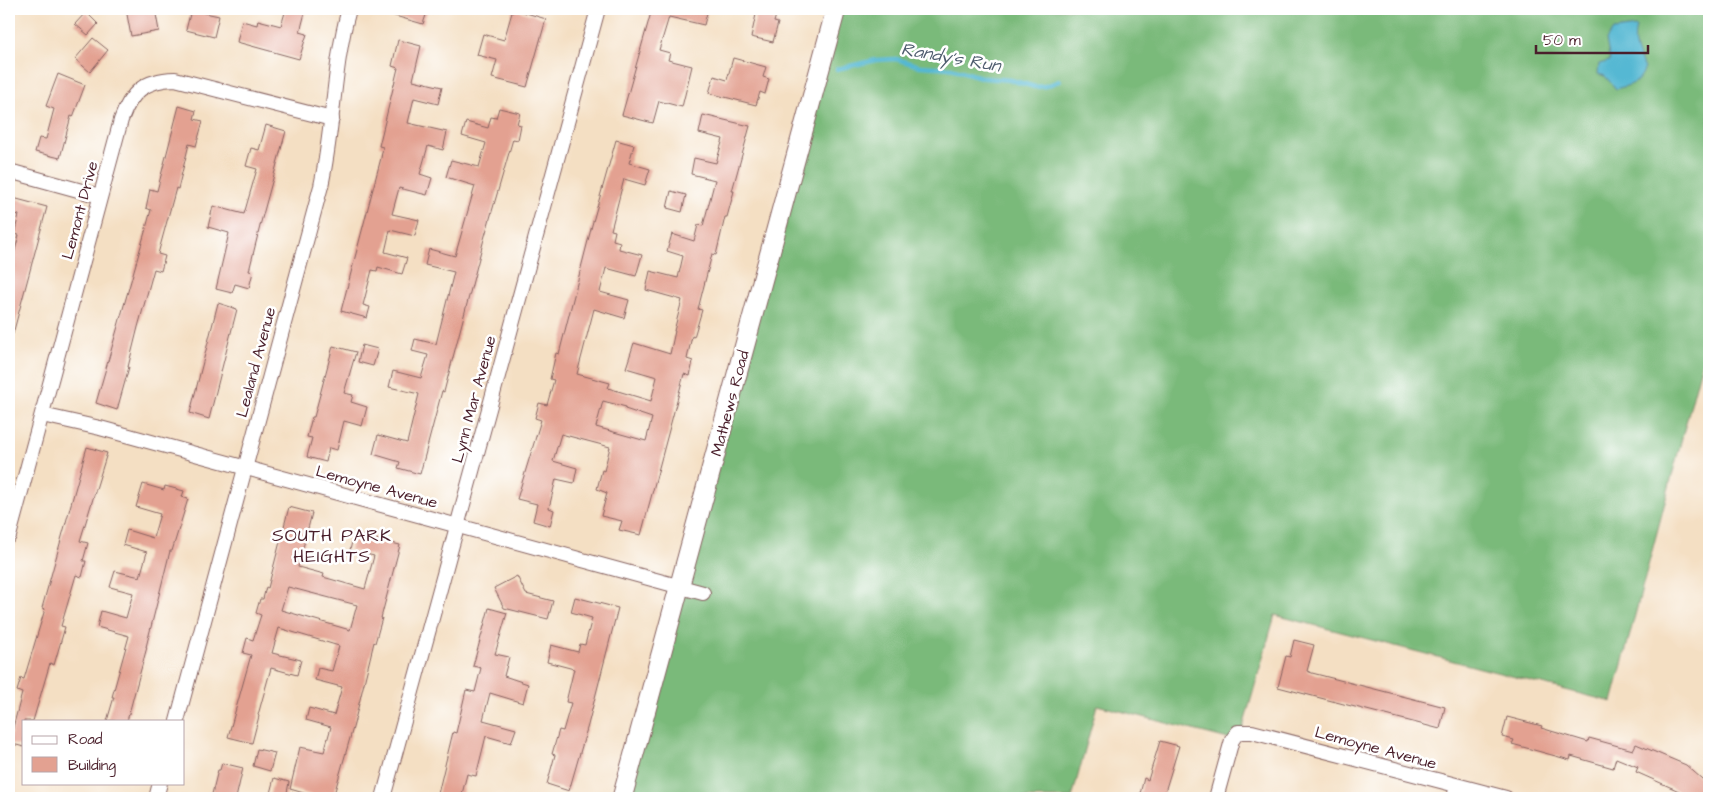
<svg xmlns="http://www.w3.org/2000/svg" width="1718" height="807" font-family="'Architects Daughter',sans-serif">
  <style>
    .forest { fill: #7aba7a; stroke: #626c52 }
    .water { fill: #54b8d3; stroke: #4f6c7f }
    .lines { fill: none; stroke-linecap: round; stroke-linejoin: round }
    .stream { stroke: #54b8d3; stroke-width: 4.5 }
    .building { fill: #e3a191; fill-rule: evenodd }
    .street-casing { stroke: #866260; stroke-width: 16 }
    .secondary-casing { stroke: #866260; stroke-width: 21 }
    .street { stroke: #fff; stroke-width: 14 }
    .secondary { stroke: #fff; stroke-width: 19 }
    .labels { text-anchor: middle; stroke-width: 5; stroke-linejoin: round; paint-order: stroke }
    .street-label { font-size: 16px; fill: #4a1f2b; stroke: #fff }
    .water-label { font-size: 18px; font-style: italic; fill: #4e5c6e; stroke: #fff }
    .neighbourhood-label { font-size: 18px; letter-spacing: 1px; fill: #4a1f2b; stroke: #fff }
  </style>
  <rect width="100%" height="100%" fill="#fff"/>
  <filter id="ink" filterUnits="userSpaceOnUse"><feTurbulence type="fractalNoise" baseFrequency=".02" numOctaves="2"/><feDisplacementMap in="SourceGraphic" scale="10" xChannelSelector="R" yChannelSelector="G"/><feConvolveMatrix kernelMatrix="1 2 1 2 8 2 1 2 1" color-interpolation-filters="sRGB"/></filter>
  <filter id="wash" filterUnits="userSpaceOnUse"><feTurbulence type="fractalNoise" baseFrequency=".0096" numOctaves="4" result="noise"/><feDisplacementMap in="SourceGraphic" scale="20" xChannelSelector="R" yChannelSelector="G"/><feGaussianBlur stdDeviation="1.12" result="paint"/><feColorMatrix in="noise" values="0 0 0 0 0 0 0 0 0 0 0 0 0 0 0 0 0 1.4 0 .05"/><feComposite in="paint" operator="in"/></filter>
  <g filter="url(#wash)">
    <rect width="100%" height="100%" fill="#f4dfc3"/>
    <!-- forest -->
    <polygon class="forest" points="836,9 1709,9 1709,336 1612,702 1275,615 1242,731 1232,740 1097,705 1072,798 622,798"/>
    <!-- water -->
    <path class="water" d="M 1636,27 C 1632,44 1636,53 1645,68 C 1638,85 1632,84 1616,89 L 1605,76 L 1598,74 L 1599,64 L 1610,61 L 1606,40 L 1613,30 Z"/>
    <g class="lines">
      <!-- stream -->
      <polyline class="stream" points="837,69 876,60 896,59 920,66 951,68 984,78 1011,80 1035,87 1046,86 1059,81"/>
    </g>
    <g id="blocks">
      <!-- building -->
      <g class="building">
        <polygon points="126,9 155,9 159,31 131,36"/>
        <polygon points="286,9 306,9 300,32 307,34 299,59 237,42 242,21 257,25 258,20 281,26"/>
        <polygon points="382,9 428,9 423,24 381,12"/>
        <polygon points="513,9 546,19 527,87 492,78 497,60 477,55 483,34 504,40"/>
        <polygon points="652,9 708,9 704,25 669,17 659,50 670,53 668,60 692,66 682,107 659,101 653,123 622,115"/>
        <polygon points="191,10 219,16 214,37 186,30"/>
        <polygon points="757,10 776,15 774,22 778,23 773,42 751,37"/>
        <polygon points="86,12 98,24 88,35 75,24"/>
        <polygon points="93,38 108,50 90,72 75,59"/>
        <polygon points="398,40 421,46 413,80 442,87 438,104 414,98 408,123 447,132 443,150 428,146 420,174 432,178 427,195 399,188 392,214 419,220 415,236 390,230 385,252 407,258 402,274 378,267 377,271 372,270 363,305 370,307 367,318 341,311 381,158 383,147 379,146 398,68 392,66"/>
        <polygon points="733,58 766,67 763,77 769,79 765,94 760,92 756,105 709,93 714,76 727,80"/>
        <polygon points="58,74 85,85 73,117 71,116 60,158 35,152 39,138 46,139 54,109 46,106"/>
        <polygon points="179,106 196,111 194,119 203,121 196,146 189,144 178,189 176,188 158,254 165,256 161,271 154,269 138,327 128,367 129,367 117,410 96,403 145,232 151,210 146,208 150,189 157,191"/>
        <polygon points="499,108 520,113 517,124 521,125 518,140 513,139 484,239 451,365 444,392 442,391 420,474 398,468 400,462 373,454 378,435 407,443 419,394 389,387 393,371 421,378 428,355 412,351 415,339 436,344 454,272 425,265 429,249 455,256 475,186 446,177 451,160 479,167 486,143 462,136 466,122 488,128 491,117 496,118"/>
        <path d="M 703,115 L 750,126 L 732,191 L 734,191 L 727,217 L 725,217 L 716,255 L 712,254 L 698,309 L 702,310 L 694,337 L 692,336 L 687,359 L 693,361 L 690,376 L 684,374 L 641,535 L 619,530 L 622,521 L 601,516 L 607,493 L 597,489 L 602,470 L 604,471 L 610,447 L 561,434 L 553,461 L 577,468 L 574,483 L 556,479 L 549,508 L 554,510 L 550,526 L 533,521 L 537,504 L 517,499 L 541,420 L 535,418 L 539,403 L 547,405 L 554,380 L 550,379 L 556,353 L 559,354 L 592,225 L 616,140 L 634,145 L 629,163 L 650,169 L 645,185 L 624,179 L 611,230 L 615,231 L 613,240 L 620,242 L 619,249 L 642,255 L 636,276 L 606,268 L 600,292 L 629,300 L 624,318 L 594,309 L 577,374 L 610,383 L 608,388 L 651,401 L 657,377 L 626,368 L 634,343 L 670,354 L 675,331 L 674,331 L 682,300 L 646,290 L 650,271 L 678,278 L 683,256 L 667,251 L 672,234 L 694,241 L 698,225 L 703,226 L 715,180 L 691,174 L 694,158 L 716,163 L 723,139 L 699,133 ZM 603,401 L 626,407 L 625,409 L 652,418 L 646,441 L 596,427 Z"/>
        <polygon points="266,125 286,131 261,222 249,271 253,272 249,288 235,284 232,293 216,289 229,233 208,227 213,206 244,214 257,169 246,166 251,148 259,150"/>
        <polygon points="671,191 686,195 682,212 667,208"/>
        <polygon points="13,198 47,207 13,334 9,334 9,274 19,235 14,234 19,215 10,212"/>
        <polygon points="218,303 237,309 209,419 190,413"/>
        <polygon points="362,345 378,349 373,366 358,362"/>
        <polygon points="333,346 356,352 344,393 353,395 351,402 367,407 362,426 344,421 337,450 329,448 326,462 307,457 312,438 307,437 312,417 314,417"/>
        <polygon points="87,447 107,453 80,541 88,543 83,561 86,561 82,577 76,575 61,626 65,627 54,665 50,663 33,721 24,721 24,747 9,743 22,693 17,691 21,678 24,679 45,609 42,608"/>
        <polygon points="143,484 164,490 165,486 184,491 182,497 188,499 172,551 170,551 146,647 147,647 127,721 107,721 114,697 112,697 129,636 97,627 101,611 126,618 133,593 110,587 115,571 140,577 147,552 123,545 127,530 153,538 160,514 136,507"/>
        <path d="M 289,507 L 312,513 L 298,567 L 324,574 L 323,577 L 365,589 L 374,556 L 350,550 L 354,534 L 400,545 L 381,618 L 382,618 L 375,643 L 374,642 L 354,724 L 333,798 L 321,798 L 290,789 L 300,747 L 324,752 L 331,727 L 306,720 L 309,708 L 334,715 L 342,687 L 315,680 L 318,668 L 332,671 L 339,646 L 279,628 L 272,653 L 301,660 L 297,675 L 271,668 L 258,715 L 259,716 L 252,743 L 228,737 L 251,655 L 243,653 L 247,638 L 253,640 L 261,615 L 256,613 L 260,599 L 263,599 L 266,587 L 268,588 ZM 288,587 L 357,605 L 350,630 L 281,610 Z"/>
        <polygon points="517,576 526,594 553,601 548,619 504,608 494,588"/>
        <polygon points="575,597 618,608 588,725 569,791 547,784 555,755 552,754 559,730 563,731 571,703 566,702 574,669 547,662 551,645 578,652 580,644 585,645 592,618 571,612"/>
        <polygon points="489,608 507,613 495,654 509,657 504,676 528,684 523,703 490,693 483,720 516,729 511,743 486,736 476,776 467,774 461,798 437,798 453,732 456,733 466,690 475,692 481,668 473,666"/>
        <polygon points="1294,640 1314,645 1307,671 1312,673 1445,707 1440,729 1278,687 1286,656 1290,657"/>
        <polygon points="1507,717 1542,726 1541,728 1588,742 1589,738 1633,750 1636,744 1686,765 1709,785 1709,788 1701,798 1673,798 1679,791 1636,772 1638,767 1616,758 1613,768 1571,756 1570,760 1512,744 1514,740 1502,737"/>
        <polygon points="1160,741 1179,746 1163,798 1139,798 1144,778 1148,780"/>
        <polygon points="257,749 275,753 270,771 253,766"/>
        <polygon points="222,763 243,768 236,798 211,798 218,770 220,770"/>
        <polygon points="274,778 289,782 286,798 269,797"/>
      </g>
    </g>
  </g>
  <g filter="url(#ink)">
    <use href="#blocks" fill-opacity="0" stroke="#866260" stroke-width="1"/>
    <g class="lines">
      <defs>
        <g id="street">
          <polyline points="9,171 100,196"/>
          <polyline points="42,415 100,428 703,593"/>
          <path d="M 9,536 L 121,120 C 131,92 144,80 175,79 L 332,119"/>
          <path d="M 177,721 L 321,186 C 334,127 333,66 349,9"/>
          <polyline points="156,798 160,783"/>
          <polyline points="383,798 598,9"/>
          <polyline points="1216,798 1232,740 1238,732 1252,732 1506,798"/>
          <polyline points="1454,798 1457,786"/>
        </g>
        <polyline id="secondary" points="622,798 836,9"/>
      </defs>
      <!-- street casing -->
      <use href="#street" class="street-casing"/>
      <!-- secondary casing -->
      <use href="#secondary" class="secondary-casing"/>
      <!-- street -->
      <use href="#street" class="street"/>
      <!-- secondary -->
      <use href="#secondary" class="secondary"/>
    </g>
  </g>
  <g class="labels">
    <!-- street labels -->
    <g class="street-label">
      <text transform="translate(79 210) rotate(-75)" y="6">Lemont Drive</text>
      <text transform="translate(255 362) rotate(-75)" y="6">Lealand Avenue</text>
      <text transform="translate(473 399) rotate(-75)" y="6">Lynn Mar Avenue</text>
      <text transform="translate(729 403) rotate(-75)" y="6">Mathews Road</text>
      <text transform="translate(377 486) rotate(15)" y="6">Lemoyne Avenue</text>
      <text transform="translate(1376 747) rotate(15)" y="6">Lemoyne Avenue</text>
    </g>
    <!-- water labels -->
    <g class="water-label">
      <text transform="translate(951 57) rotate(10)" y="6">Randy's Run</text>
    </g>
    <!-- neighbourhood labels -->
    <g class="neighbourhood-label">
      <text x="332" y="541">SOUTH PARK<tspan x="332" dy="21">HEIGHTS</tspan></text>
    </g>
  </g>
  <!-- margin -->
  <rect width="1718" height="807" fill="none" stroke="#fff" stroke-width="30"/>
  <!-- legend -->
  <rect x="22" y="720" width="162" height="65" fill="#ffffff" stroke="#b7a5aa"/>
  <rect x="32" y="736" width="25" height="8" fill="#ffffff" stroke="#b7a5aa"/>
  <text x="68" y="744" font-size="15" fill="#4a1f2b">Road</text>
  <rect x="32" y="757" width="25" height="15" fill="#e3a191" stroke="#b7a5aa"/>
  <text x="68" y="770" font-size="15" fill="#4a1f2b">Building</text>
  <!-- scale -->
  <path d="M1536 45v8h112v-8" fill="none" stroke="#4a1f2b" stroke-width="2.5"/>
  <text x="1543" y="45" font-size="15" fill="#4a1f2b" stroke="#ffffff" stroke-width="4" paint-order="stroke">50 m</text>
</svg>
